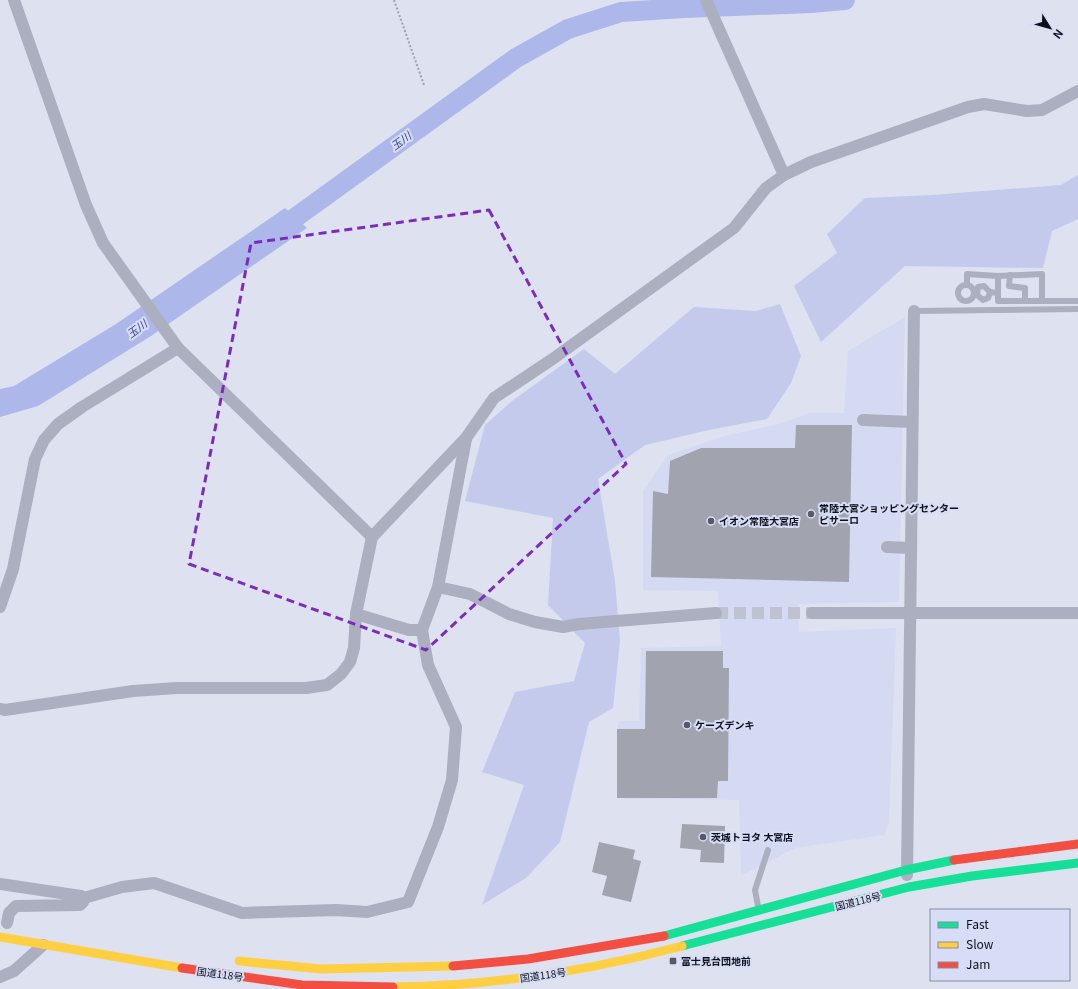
<svg xmlns="http://www.w3.org/2000/svg" width="1078" height="989" font-family="Georgia,'Noto Sans JP',serif">
  <style>
    .built { fill: #d5daf3 }
    .green { fill: #c4caec }
    .water { fill: #aeb7e9 }
    .lines { fill: none; stroke-linecap: round; stroke-linejoin: round }
    .river { stroke: #aeb7e9; stroke-width: 20 }
    .building { fill: #a1a3af }
    .street-tunnel { stroke: #bfc2d0; stroke-width: 12; stroke-dasharray: 12 6; stroke-linecap: butt }
    .path { stroke: #9fa1ae; stroke-width: 2; stroke-dasharray: 2 2; stroke-linecap: butt }
    .lane { stroke: #acafbf; stroke-width: 6 }
    .street { stroke: #acafbf; stroke-width: 12 }
    .fast { stroke: #16e098; stroke-width: 9 }
    .slow { stroke: #ffcf43; stroke-width: 9 }
    .jam { stroke: #f24e42; stroke-width: 9 }
    .marked { fill: none; stroke: #7b2cbf; stroke-width: 3; stroke-dasharray: 8 5; stroke-linejoin: round }
    .poi-dot { fill: #575964; stroke: #d7ddf7; stroke-width: 1.5 }
    .labels { text-anchor: middle; stroke-width: 4; stroke-linejoin: round; paint-order: stroke }
    .poi-label { font-size: 10px; font-weight: bold; fill: #0e1019; stroke: #d7ddf7; text-anchor: start }
    .street-label { font-size: 10px; fill: #0e1019; stroke: #d7ddf7 }
    .water-label { font-size: 11px; font-style: italic; fill: #3e4491; stroke: #d7ddf7 }
  </style>
  <rect width="100%" height="100%" fill="#dee1f0"/>
  <!-- built -->
  <polygon class="built" points="905,317 899,602 798,604 799,632 896,628 889,823 884,835 795,848 741,876 739,800 617,798 617,729 619,721 639,721 641,648 721,646 718,591 643,590 643,491 668,455 728,435 779,424 810,413 844,413 848,351"/>
  <!-- green -->
  <g class="green">
    <polygon points="1078,175 1078,219 1052,231 1043,268 905,266 821,342 794,286 837,253 827,234 865,198 932,195 1061,185"/>
    <polygon points="780,304 801,356 791,383 767,419 709,430 645,445 598,479 615,581 620,641 613,708 589,722 560,842 526,878 482,905 524,785 482,772 515,692 574,681 585,643 548,605 553,518 465,501 485,425 512,401 584,349 615,374 694,307 756,311"/>
  </g>
  <!-- water -->
  <polygon class="water" points="285,208 307,228 151,336 38,406 0,417 0,389 14,386 116,324"/>
  <g class="lines">
    <!-- river -->
    <polyline class="river" points="274,233 516,58 568,29 621,12 684,8 811,3 845,0"/>
  </g>
  <!-- building -->
  <g class="building">
    <polygon points="796,425 852,425 849,582 651,577 653,491 668,494 670,461 701,448 795,448"/>
    <polygon points="646,651 723,651 723,668 729,668 728,781 718,781 717,798 617,798 617,729 645,729"/>
    <polygon points="682,824 725,826 724,863 700,862 701,850 680,848"/>
    <polygon points="599,842 635,850 633,859 641,861 631,902 602,895 607,876 592,872"/>
  </g>
  <g class="lines">
    <!-- street-tunnel -->
    <polyline class="street-tunnel" points="716,613 812,613"/>
    <!-- path -->
    <polyline class="path" points="394,0 424,85"/>
    <!-- lane -->
    <g class="lane">
      <polyline points="1010,275 1009,286 1025,288 1025,301"/>
      <polyline points="967,285 967,274 998,276"/>
      <circle cx="966" cy="293" r="8"/>
      <polyline points="990,292 984,286 978,287 977,295 983,300 988,298 990,292 998,293"/>
      <polyline points="1042,301 1042,274 998,276 998,301 1078,301"/>
      <polyline points="914,311 1078,309"/>
      <polyline points="758,906 755,890 768,850"/>
    </g>
    <!-- street -->
    <g class="street">
      <polyline points="14,0 86,205 103,243 178,348 372,537"/>
      <polyline points="706,0 784,175"/>
      <polyline points="863,420 912,422"/>
      <polyline points="887,547 910,548"/>
      <polyline points="438,587 470,594 509,614 535,622 563,627 579,624 716,613"/>
      <polyline points="0,607 13,569 35,459 44,440 58,424 82,407 178,348"/>
      <polyline points="812,613 1078,613"/>
      <polyline points="356,614 409,630 422,630 438,587 466,439"/>
      <polyline points="0,709 5,710 133,691 177,688 306,688 327,685 341,674 350,662 354,648 356,614 372,537 466,438 494,398 554,358 734,228 766,188 784,175 811,162 968,107 984,104 1027,111 1042,110 1078,91"/>
      <polyline points="907,875 914,311"/>
      <polyline points="0,884 81,896 84,898 83,902 80,905 16,906 9,913 7,923"/>
      <polyline points="84,898 122,887 154,883 242,913 336,910 367,912 408,902 438,827 452,780 456,727 428,665 422,630"/>
      <polyline points="0,977 14,971 43,945"/>
    </g>
    <!-- fast -->
    <g class="fast">
      <polyline points="664,936 906,870 954,860"/>
      <polyline points="682,946 909,887 972,876 1078,863"/>
    </g>
    <!-- slow -->
    <g class="slow">
      <polyline points="0,937 182,968"/>
      <polyline points="239,961 321,969 453,966"/>
      <path d="M 393,987 C 490,986 588,971 682,946"/>
    </g>
    <!-- jam -->
    <g class="jam">
      <polyline points="954,860 1078,844"/>
      <polyline points="453,966 528,959 664,936"/>
      <polyline points="182,968 302,985 393,987"/>
    </g>
  </g>
  <!-- marked area -->
  <path class="marked" d="M 489,210 L 626,464 L 426,650 L 189,564 L 251,243 Z"/>
  <!-- markers -->
  <g class="poi-dot">
    <circle cx="811" cy="514" r="4"/>
    <circle cx="711" cy="521" r="4"/>
    <circle cx="687" cy="725" r="4"/>
    <circle cx="703" cy="837" r="4"/>
    <rect x="669" y="957" width="8" height="8" rx="2"/>
  </g>
  <g class="labels">
    <!-- poi labels -->
    <g class="poi-label">
      <text x="819" y="512">常陸大宮ショッピングセンター<tspan x="819" dy="12">ピサーロ</tspan></text>
      <text x="719" y="525">イオン常陸大宮店</text>
      <text x="695" y="729">ケーズデンキ</text>
      <text x="711" y="841">茨城トヨタ 大宮店</text>
      <text x="681" y="965">富士見台団地前</text>
    </g>
    <!-- street labels -->
    <g class="street-label">
      <text transform="translate(858 901) rotate(-14)" y="4">国道118号</text>
      <text transform="translate(220 974) rotate(8)" y="4">国道118号</text>
      <text transform="translate(543 975) rotate(-8)" y="4">国道118号</text>
    </g>
    <!-- water labels -->
    <g class="water-label">
      <text transform="translate(401 141) rotate(-36)" y="4">玉川</text>
      <text transform="translate(137 329) rotate(-36)" y="4">玉川</text>
    </g>
  </g>
  <!-- legend -->
  <rect x="930" y="909" width="140" height="72" fill="#d7ddf7" stroke="#878b9e"/>
  <rect x="938" y="922" width="20" height="6" fill="#16e098" stroke="#878b9e"/>
  <text x="966" y="929" font-size="12" fill="#0e1019">Fast</text>
  <rect x="938" y="942" width="20" height="6" fill="#ffcf43" stroke="#878b9e"/>
  <text x="966" y="949" font-size="12" fill="#0e1019">Slow</text>
  <rect x="938" y="962" width="20" height="6" fill="#f24e42" stroke="#878b9e"/>
  <text x="966" y="969" font-size="12" fill="#0e1019">Jam</text>
  <!-- north arrow -->
  <g transform="translate(1050 28) rotate(127)" stroke="#d7ddf7" stroke-width="3" paint-order="stroke">
  <path d="M0-3L7 15L0 10L-7 15Z" fill="#0e1019"/>
  <text y="-6" font-size="11" font-weight="bold" text-anchor="middle" fill="#0e1019">N</text>
  </g>
</svg>
